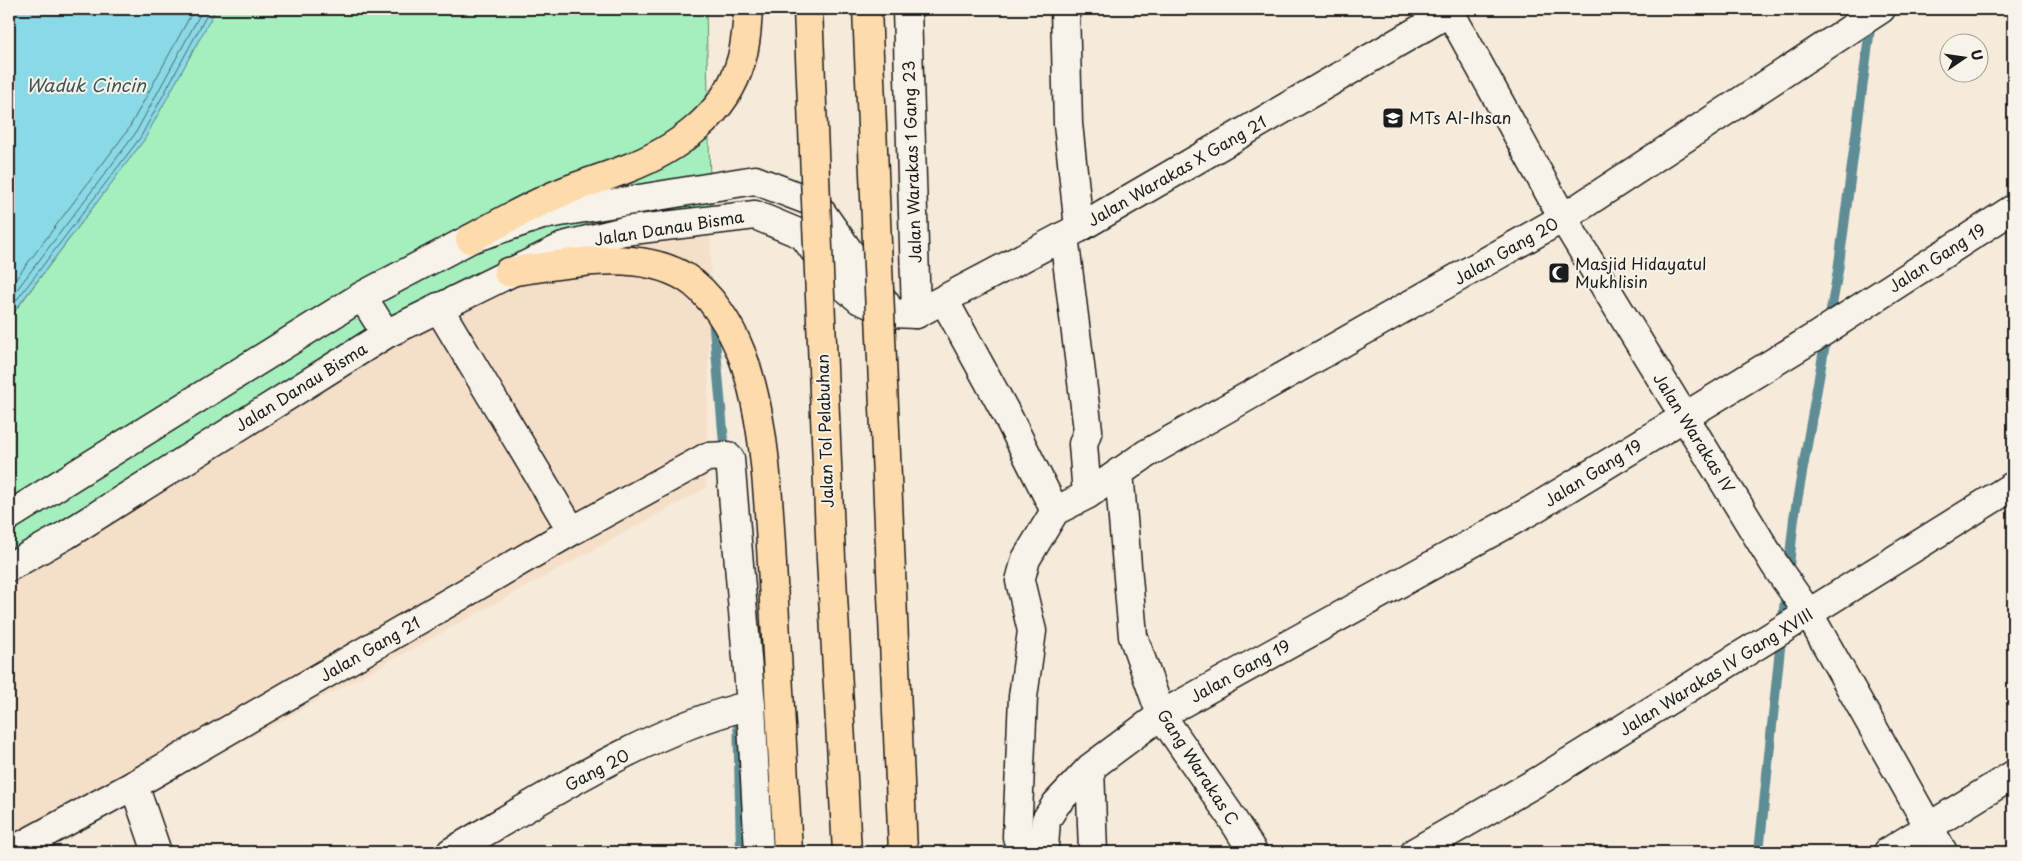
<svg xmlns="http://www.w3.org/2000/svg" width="2022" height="861" viewBox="0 0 2022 861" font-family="'Playpen Sans',sans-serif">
<rect width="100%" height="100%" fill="#f6eada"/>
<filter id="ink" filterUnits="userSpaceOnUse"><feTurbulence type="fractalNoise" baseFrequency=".02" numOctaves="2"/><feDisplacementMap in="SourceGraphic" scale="10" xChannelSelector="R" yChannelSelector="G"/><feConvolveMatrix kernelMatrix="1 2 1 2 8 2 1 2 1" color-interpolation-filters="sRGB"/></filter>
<g filter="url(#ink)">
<path fill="#f5dfc9" d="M711 227 706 488 41 852H9V567L386 334 619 245Z"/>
<path fill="#a5efbe" stroke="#60866d" d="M216 9H706L711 227 620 241 519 272 9 567V319L144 140Z"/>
<path fill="#8ad9e6" stroke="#5e8d95" d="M9 9H216L144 140 9 318Z"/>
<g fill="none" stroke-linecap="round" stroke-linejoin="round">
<path stroke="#48686d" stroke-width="1" d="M9 288 128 130 194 9
M9 300 135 134 203 9
M9 310 140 138 210 9"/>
<path stroke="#5e8d95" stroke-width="10" d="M713 317 725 454
M1788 575 1794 518 1838 271 1871 21
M738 711 741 852
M1759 852 1786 590"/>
<g stroke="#1c1c1c" stroke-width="31">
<path id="minor" d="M907 9 916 314
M1065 9 1068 124 1079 228
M1064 236 1088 430 1083 444 1087 495
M944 300 1007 415 1055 511 1087 495 1146 454 1563 218 1881 9
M438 307 572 531
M1119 472 1133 636 1161 715 1228 812 1253 852
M1090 768 1093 852
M134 785 572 531 707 457 727 456 730 459 751 705 759 852
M451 852C541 800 649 729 751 705
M1023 852 1017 837 1023 697 1032 631 1020 581 1026 559 1055 511
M1041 852 1044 847 1046 820 1056 804 1090 768 1161 715 1532 510 1815 337 2013 209
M1415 852 1542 779 2013 486
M1888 852 2013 775"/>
</g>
<g stroke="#1c1c1c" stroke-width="31">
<path id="tertiary" d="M1450 12 1563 218 1775 565 1809 614 1943 852
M362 296 386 334
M9 516 362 296 470 239 542 215 755 180 815 203 886 304
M9 567 66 535 386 334 567 245 624 231 755 215 803 235 834 278 860 300 892 313 916 314 1079 228 1455 9
M10 852 134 785 157 852"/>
</g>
<g stroke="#1c1c1c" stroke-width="31">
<path id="motorway" d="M470 239C501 222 532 204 565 191 585 183 606 177 626 169 676 150 726 115 741 61 746 44 747 27 748 9
M508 272C564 265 634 247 685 277 711 293 731 327 742 355 767 421 769 512 773 583 778 673 783 762 788 852"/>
</g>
<use href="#minor" stroke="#f7f3e8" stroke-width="28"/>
<use href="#tertiary" stroke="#f7f3e8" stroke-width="28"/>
<use href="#motorway" stroke="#fedbac" stroke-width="28"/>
<g stroke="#1c1c1c" stroke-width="31" stroke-linecap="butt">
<path id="motorway-bridge" d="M808 9 831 559 847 852
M867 9 903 852"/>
</g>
<use href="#motorway-bridge" stroke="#fedbac" stroke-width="28"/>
</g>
</g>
<defs>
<g id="school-square" transform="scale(1.125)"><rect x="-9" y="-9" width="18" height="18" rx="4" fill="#1c1c1c" stroke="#f7f3e8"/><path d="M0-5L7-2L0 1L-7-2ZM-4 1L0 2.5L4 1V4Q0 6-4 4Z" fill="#fff"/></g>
<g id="mosque-square" transform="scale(1.125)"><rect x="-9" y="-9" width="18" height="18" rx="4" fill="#1c1c1c" stroke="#f7f3e8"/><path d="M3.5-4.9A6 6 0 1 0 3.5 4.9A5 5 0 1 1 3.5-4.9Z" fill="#fff"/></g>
</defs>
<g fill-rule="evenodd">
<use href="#school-square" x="1393" y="118"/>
<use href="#mosque-square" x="1559" y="273"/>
</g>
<g text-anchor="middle" stroke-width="4" stroke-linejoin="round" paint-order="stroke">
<g font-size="16" fill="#1c1c1c" stroke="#f7f3e8" text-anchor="start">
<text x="1409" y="124">MTs Al-Ihsan</text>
<text x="1575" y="270">Masjid Hidayatul<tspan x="1575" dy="18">Mukhlisin</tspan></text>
</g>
<g font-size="16" fill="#1c1c1c" stroke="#f7f3e8">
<text transform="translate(912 162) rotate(-92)" y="6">Jalan Warakas 1 Gang 23</text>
<text transform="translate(1177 171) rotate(-30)" y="6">Jalan Warakas X Gang 21</text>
<text transform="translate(669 228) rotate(-9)" y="6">Jalan Danau Bisma</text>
<text transform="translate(1506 251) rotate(-30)" y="6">Jalan Gang 20</text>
<text transform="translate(1937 258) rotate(-33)" y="6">Jalan Gang 19</text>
<text transform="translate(301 387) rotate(-32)" y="6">Jalan Danau Bisma</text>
<text transform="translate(825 431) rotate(-92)" y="6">Jalan Tol Pelabuhan</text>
<text transform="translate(1694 433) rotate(58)" y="6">Jalan Warakas IV</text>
<text transform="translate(1593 473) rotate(-32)" y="6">Jalan Gang 19</text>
<text transform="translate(370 649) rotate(-30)" y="6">Jalan Gang 21</text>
<text transform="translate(1240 671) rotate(-29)" y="6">Jalan Gang 19</text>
<text transform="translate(1716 672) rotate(-32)" y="6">Jalan Warakas IV Gang XVIII</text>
<text transform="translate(1198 767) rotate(57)" y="6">Gang Warakas C</text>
<text transform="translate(597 770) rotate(-28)" y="6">Gang 20</text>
</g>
<g font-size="18" font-style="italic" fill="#3d5559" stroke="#f7f3e8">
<text x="86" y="92">Waduk Cincin</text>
</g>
</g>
<rect width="2022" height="861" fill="none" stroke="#f7f3e8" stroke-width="30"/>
<rect x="15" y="15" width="1992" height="831" fill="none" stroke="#1c1c1c" stroke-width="2" filter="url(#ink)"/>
<g transform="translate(1964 58) rotate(77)"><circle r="24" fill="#f7f3e8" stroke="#9f9d96"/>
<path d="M0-4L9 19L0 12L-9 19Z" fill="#1c1c1c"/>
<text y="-8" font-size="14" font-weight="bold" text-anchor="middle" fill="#1c1c1c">U</text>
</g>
</svg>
